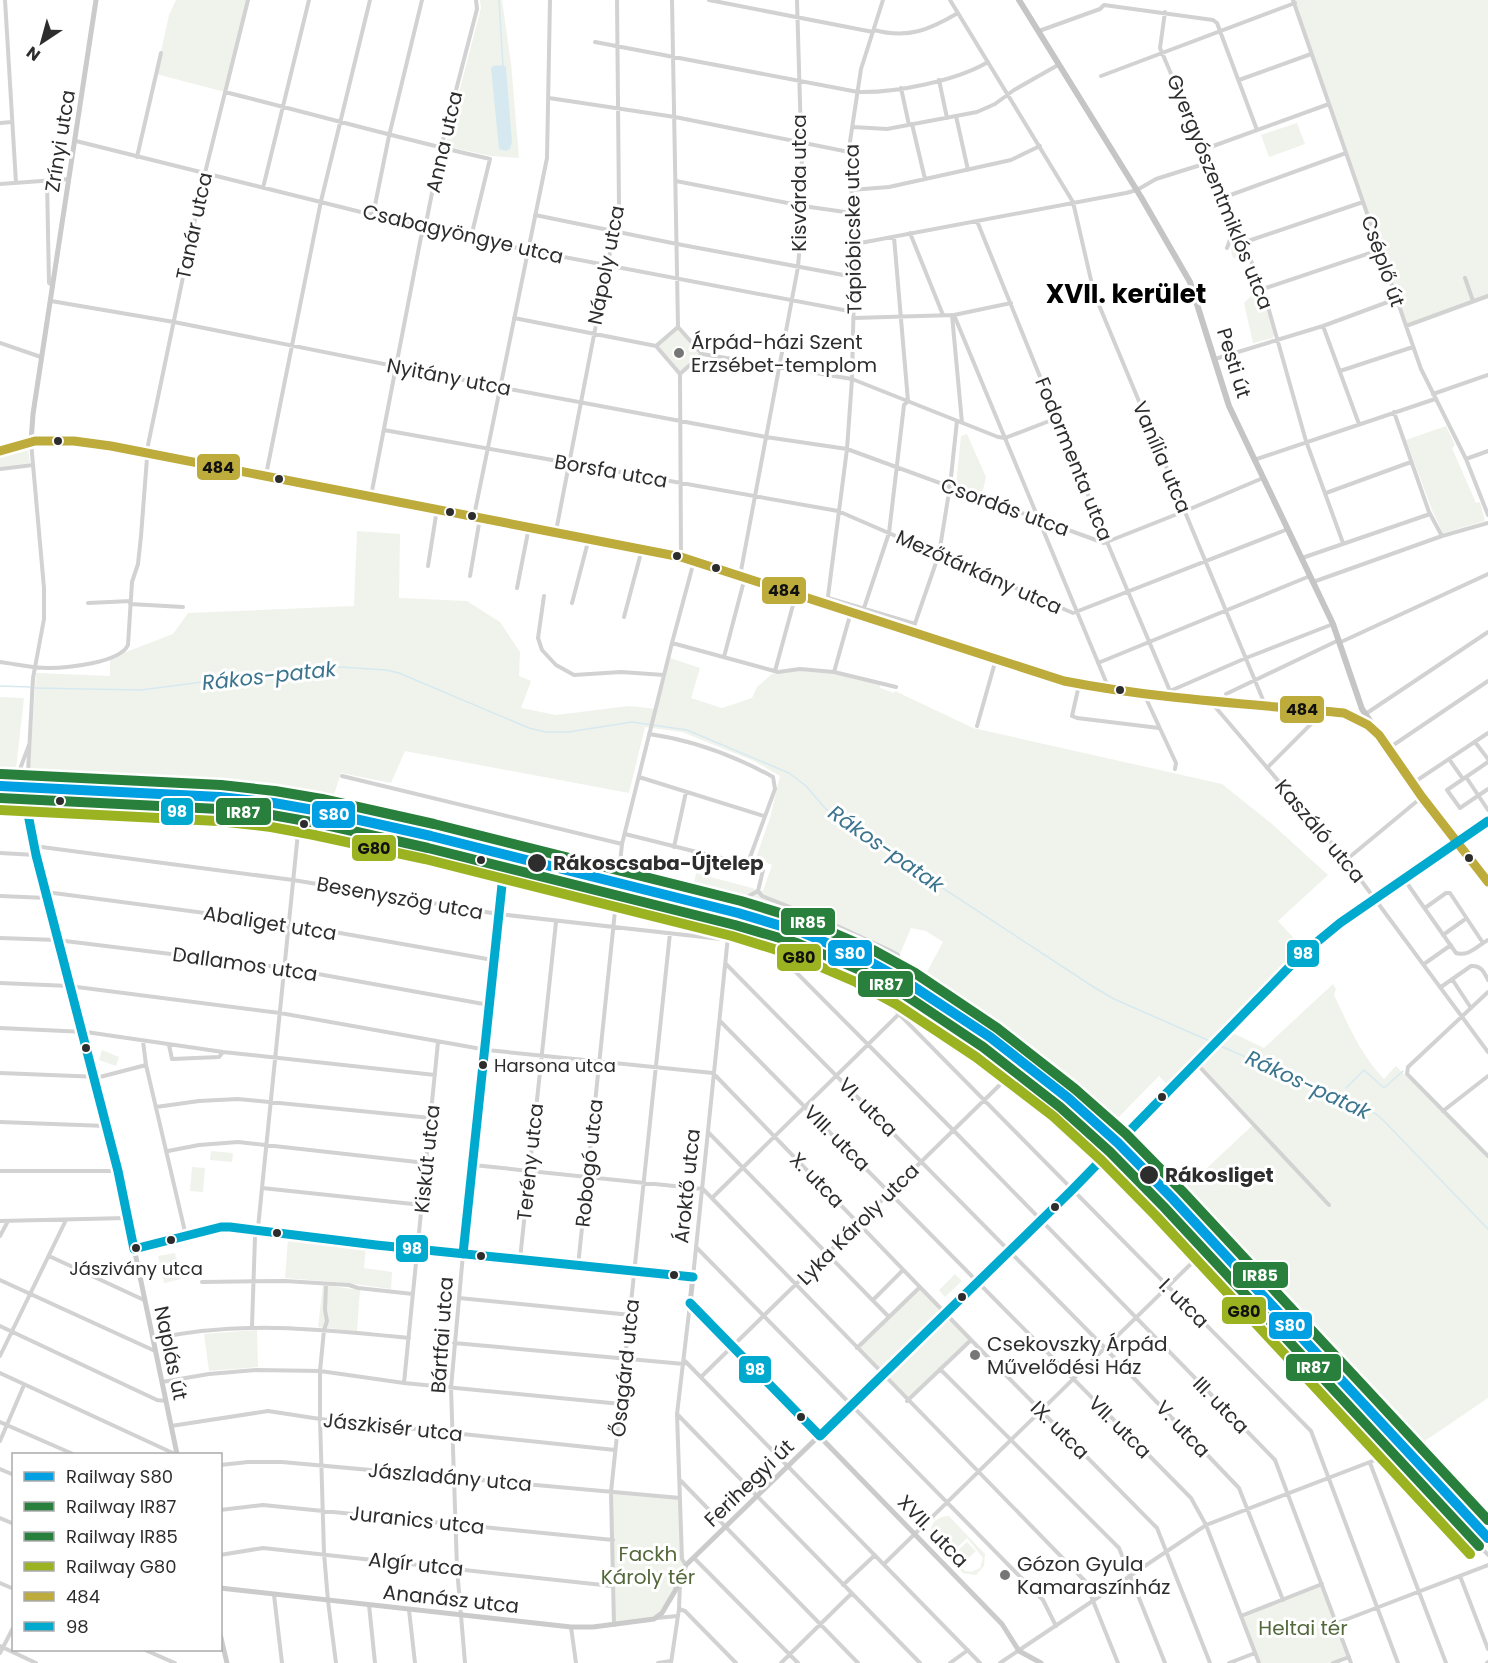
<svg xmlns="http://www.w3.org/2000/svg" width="1488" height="1663" viewBox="0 0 1488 1663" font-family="Poppins,sans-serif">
<rect width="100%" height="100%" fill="#fff"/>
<path fill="#f0f3eb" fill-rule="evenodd" d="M176 0H248L225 92 156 74 169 15Z
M480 0H502L511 63 519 158 491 156 445 146 481 8Z
M1293 0H1488V296L1406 326Z
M1297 123 1305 144 1269 157 1261 135Z
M1237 237 1246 257 1233 258C1230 251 1231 242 1237 237Z
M1252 295 1258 298H1263L1274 333 1273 338 1253 343 1244 303Z
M678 327 702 354 680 373 656 346Z
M1446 426 1455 445 1452 448 1476 503 1480 502 1485 521 1443 533 1432 510 1406 440Z
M967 434 986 477 982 494 956 485 961 436Z
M28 448 30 463 0 467V456Z
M357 531 400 534 399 598 467 601 500 622 520 652 519 676 531 681 521 708 556 715 629 706 657 709 670 658 700 668 691 698 722 708 752 698 757 687 772 674 800 671 832 673 880 684V688L894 693 895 691 973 728 1222 784 1272 824 1328 875 1278 921 1301 946 1222 1028 1264 1048 1333 984 1336 989 1334 995C1349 1026 1360 1054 1384 1079L1396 1066 1488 1158V1398L1413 1449 1300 1329 1248 1267 1178 1195 1255 1123 1199 1064 1173 1090 1159 1076 1108 1128C1050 1074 987 1027 921 983L943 942 926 931 911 928 894 968 847 943 782 918 692 894 696 873 763 891 772 865 756 858 770 818 780 776 754 761 682 732 645 727 629 793 405 751 391 783 341 773 330 807 275 795 29 781 36 673 110 676V658L173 634 188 613 354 606Z
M0 697 24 698 16 769 0 768Z
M102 1050 119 1057 116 1066 99 1060Z
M211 1151 233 1153 232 1162 210 1160Z
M192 1167 205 1168 203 1192 190 1191Z
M288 1239 366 1248 364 1268 392 1272 391 1289 347 1283 285 1278Z
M175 1253 181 1279 164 1283 158 1256Z
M955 1274 962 1281 945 1297 939 1290Z
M323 1285 360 1290 357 1331 318 1327Z
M920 1287 971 1340 907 1401 857 1348Z
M257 1330 258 1367 209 1371 204 1334Z
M611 1492 680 1498 682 1559 686 1565 659 1616 614 1625Z
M949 1516 985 1554 984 1566 976 1575 963 1573 931 1538C928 1525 936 1516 949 1516ZM967 1538 983 1558 980 1568 971 1572 965 1571 949 1555Z
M967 1542 976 1551 963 1563 955 1553Z
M1322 1584 1349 1657 1333 1663H1259L1241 1616Z"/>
<path fill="#d6e9f1" d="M503 65 506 67 512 142 510 149 506 151 499 149 491 68 493 66Z"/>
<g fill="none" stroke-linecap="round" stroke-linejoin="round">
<path stroke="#d6e9f1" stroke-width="1.5" d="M499 0 503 65
M0 686 30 687
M35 688 141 690 324 666 386 670 399 673 529 728 546 732H568L632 722 687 730 789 773 806 786 825 808 839 820 1092 986 1114 999 1212 1042
M1216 1044 1376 1114 1384 1121 1488 1229
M1346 1088 1364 1070 1384 1088 1403 1071"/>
<path stroke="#d2d2d2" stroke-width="4" d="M5 0 16 183
M672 0 678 327
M709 0 873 32
M950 0 1073 202 1094 293 1266 707
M1293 0 1421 369 1466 459 1488 515
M1165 12 1160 48 1263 289 1306 441 1343 543
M874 30C908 39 929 30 958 13
M1039 31 1100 9 1104 5 1213 20 1217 23 1257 130
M595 42 858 92C895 93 956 81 988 62
M1101 76 1295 3
M939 80 947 118
M1239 80 1311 54
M901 88 909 125
M225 92C313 114 401 139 490 159L471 237
M549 98 675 117 849 152
M956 116 968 170
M0 123 12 122
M912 124 925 179
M853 127 887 129 977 112 995 104 1014 90 1058 65
M76 141 425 228 527 250 854 312
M1205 149 1329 104
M137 157 161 53
M47 181 49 283 53 286
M676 181 803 206 852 213
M0 184 69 179
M263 188 309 0
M851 190 889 187 1011 160 1040 146
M1225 197 1346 153
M373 215 389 136 422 0
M535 215 677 244 854 277
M977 221 1107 542 1170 691V697
M910 233 943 315
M1245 242 1363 202
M855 244 1126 193 1137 190 1156 179 1210 162
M1227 248 1230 240 1240 232
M1465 278 1473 301
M1263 289 1379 250
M51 301 174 322 499 387 766 437 847 449 1104 543 1185 511 1263 478
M952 315 962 423
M954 315 1109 689
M514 318 656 346
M854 318 954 315 1011 303
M1323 326 1359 424
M1406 326 1488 296
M678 327 702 354 680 374
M678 327 656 346 680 374
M0 343 41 357
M702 354 852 379 998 437 1005 438 1057 418
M1215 359 1323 326 1396 299
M1340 371 1413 347
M680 374 681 557
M1433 394 1488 375
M1394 412 1429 512 1442 536
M384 430 838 511 1073 613 1288 529
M1466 459 1488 451
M1254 460 1435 399
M0 469 33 465
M266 475 321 201 370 0
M1326 493 1411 462
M371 496 421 237 425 228 441 148 477 9 476 0
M474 516 547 158 550 0
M557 526 619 206 617 0
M1302 558 1430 514
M428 566 437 509
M470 576 480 518
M740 576 798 267 803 206 797 0
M1313 582 1442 536 1488 523
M517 588 529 527
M544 596 538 638 542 650 556 665 574 675 621 672 664 675
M828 598 915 624
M88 603 131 601
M572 603 589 538
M130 604 183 607
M827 604 847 449 852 379 855 244 849 148 861 69 883 0
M864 608 889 533 904 405 908 401 894 237
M624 617 642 549
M912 632 939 554 950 486 957 421
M1341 642 1488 574
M672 643 778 672 800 669 834 672 896 687
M724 657 745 577
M0 662C16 664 32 668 48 668 66 668 120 663 128 645L132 582 138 564 141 536 148 445 203 181 248 0
M1098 663 1310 576
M775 671 796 594
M834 672 851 612
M1079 685 1072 716 1077 718 1159 728
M1170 691 1246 658 1333 624
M1144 694 1176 763 1175 769
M1226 694 1339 640
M1211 702 1346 860 1488 1052
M1367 713 1488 632
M977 726 996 659
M1475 742 1488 759
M29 745 20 769V774L24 776 28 772 33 678 44 619V588L31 442
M1389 748 1488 681
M1449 759 1463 779
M1488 762 1447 790 1460 808 1488 789
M1267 768 1323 712
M342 776 622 844
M639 777 764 816
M1466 777 1488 810
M1413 783 1488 733
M0 808 17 807 26 804
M625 834 745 864 749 860 775 789 773 777C735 756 692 740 649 734
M34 846 293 880 498 914 748 942 760 941 766 938
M674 847 686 792
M0 853 36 855
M749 860 762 865 763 870 758 891 762 896 833 924 891 951 898 955 897 964 957 999 1041 1061 1113 1120 1135 1140 1237 1253 1358 1379 1488 1523
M1346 860 1422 797
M504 866 610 893 738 919 867 977 913 995 1029 1083 1320 1377 1349 1400 1488 1555
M1404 879 1456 953C1469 957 1477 946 1488 940
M46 892 289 924 493 960
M0 896 47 898
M749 896 758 891
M1425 908 1446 893H1450L1483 943
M769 933 766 938 767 943 959 1136 1275 1460 1351 1663
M1443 935 1464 920
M0 938 57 940 285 968 489 1005
M726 964 1104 1347 1239 1488 1283 1600
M1424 964 1451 945
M1452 979 1471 1008
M875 980 876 989 899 1014 1311 1431 1398 1663
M0 983 69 986 280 1013 487 1050 713 1073 976 1345 1157 1528 1210 1663
M1441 987 1471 966C1481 965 1484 972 1488 980
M1488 992 1408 1067 1407 1074 1488 1156
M720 1021 1191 1498 1206 1525 1259 1663
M0 1028 86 1032 223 1052 435 1075
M143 1041 146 1065 186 1236
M169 1045 172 1059 219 1057 223 1052
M1196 1063 1329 1205
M0 1073 100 1077 146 1065
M156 1107 199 1101 238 1099 431 1118
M1443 1111 1488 1076
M0 1122 106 1126
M708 1132 889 1317
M168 1151 199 1145 238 1142 426 1163
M473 1165 703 1189 1085 1581 1118 1663
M0 1171H118
M262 1188 422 1205
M712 1198 899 1014
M0 1221 127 1218
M0 1236 8 1221
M696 1247 1043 1600 1056 1626
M463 1254 451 1388 457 1568 465 1663
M49 1256 144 1300
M520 1259 556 922
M578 1266 622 844 672 643 694 561
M693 1277 730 917
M0 1280 155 1351
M202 1282 285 1281 349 1285 358 1288 413 1294
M326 1284 325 1310 327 1321 324 1330 320 1371V1419L324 1553 328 1601 336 1663
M459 1298 631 1315
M873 1300 903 1270
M0 1326 157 1400 166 1401
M252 1326 255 1237 258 1228 262 1188 299 823
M153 1339C240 1320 321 1329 409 1338
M454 1343 684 1364
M857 1348 920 1287
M0 1356 66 1220
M685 1361 980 1663
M940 1369 1119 1548 1165 1663
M0 1373 175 1454
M701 1377 1014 1071
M162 1382 209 1374 256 1370 320 1371 404 1383 621 1404
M404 1383 438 1042
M907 1401 971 1340
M677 1414 920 1663
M0 1422 73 1454
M171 1426 268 1411 320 1419 615 1450
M0 1441 24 1385
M1370 1463 1446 1663
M220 1465 248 1462H282L680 1498
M0 1469 14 1475
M681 1481 858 1663
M220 1510 263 1505 613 1540
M0 1518 14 1524
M220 1555 263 1548 612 1586
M694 1558 798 1663
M884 1564 1199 1256
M686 1565 682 1559 677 1414 690 1304
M1460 1576 1488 1649
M0 1583 14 1589
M843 1585 875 1555
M274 1595 282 1663
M369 1605 375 1663
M679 1609 685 1611 736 1663
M409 1610 415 1663
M1241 1616 1322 1584
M657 1618 677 1616
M1337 1623 1488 1565
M614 1625 611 1492 670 933
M571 1627 576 1663
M0 1646 36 1663
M145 1650 175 1663
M0 1653 14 1626
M658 1663 671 1661
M671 1663 679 1609 680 1583
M781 1663 851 1594
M950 1663 968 1650
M1000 1663 1206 1525 1396 1452
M1229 1663 1255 1653
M1333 1663 1349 1657
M1487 1663 1488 1662"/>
<path stroke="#cbcbcb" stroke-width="5" d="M31 442 33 414 96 0
M0 451 35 441H74L111 446 681 557 1049 677 1079 685 1170 697 1357 715 1368 719
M1349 715 1368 725 1376 732
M134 1249 221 1227H230L376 1245 693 1277 690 1303 1002 1624 1019 1651 1041 1663
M177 1454 118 1171 36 855 26 804 35 800 64 801 299 823 424 844 504 866 463 1254
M220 1588 571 1627H593L654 1619 662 1613 675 1591 686 1565 1072 1190 1300 956 1340 923 1488 821
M220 1634 227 1663"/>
<path stroke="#c5c5c5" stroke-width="6" d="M1019 0 1141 197 1190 282 1229 406 1333 624 1362 709 1422 797 1488 882"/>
<g stroke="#fff" stroke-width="14">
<path id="bus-1" d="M0 451 35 441H74L111 446 681 557 1064 681C1156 699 1251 704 1344 713L1368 725 1379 735 1422 797 1488 882"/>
</g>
<g stroke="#fff" stroke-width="14">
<path id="bus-2" d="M26 804 35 800 64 801 299 823 424 844 504 866
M26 804 36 855 118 1171 134 1249
M134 1249 221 1227H230L376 1245 693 1277
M463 1254 504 866
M690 1303 820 1436
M820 1436 1072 1190 1300 956 1340 923 1488 821"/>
</g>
<use href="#bus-1" stroke="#bdab3c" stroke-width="9"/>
<use href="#bus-2" stroke="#00a9ce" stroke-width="9"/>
<g stroke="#fff" stroke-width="15">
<path id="rail-1" d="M0 786 220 797 274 803 319 811 431 836 738 913 801 932 867 960 908 983 990 1037 1068 1098 1118 1143 1173 1199 1488 1538"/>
</g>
<g stroke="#fff" stroke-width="15">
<path id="rail-2" d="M0 798 219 809 272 815 317 823 428 848 735 925 797 943 862 971 902 993 983 1047 1060 1107 1110 1152 1164 1207 1479 1546"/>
</g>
<g stroke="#fff" stroke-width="15">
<path id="rail-3" d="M1 774 221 785 275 791 322 799 434 824 741 901 806 921 873 950 915 973 997 1028 1075 1089 1126 1134 1182 1191 1488 1520"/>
</g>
<g stroke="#fff" stroke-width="15">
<path id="rail-4" d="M0 810 218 821 271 827 314 835 425 859 732 936 793 955 856 982 896 1004 976 1057 1053 1116 1101 1160 1156 1216 1470 1554"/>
</g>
<use href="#rail-1" stroke="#00a0e3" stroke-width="10"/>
<use href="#rail-2" stroke="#29803c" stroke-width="10"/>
<use href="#rail-3" stroke="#29803c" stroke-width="10"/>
<use href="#rail-4" stroke="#9cb321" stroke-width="10"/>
</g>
<g fill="#767676" stroke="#fff" stroke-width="2">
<circle cx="679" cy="353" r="6"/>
<circle cx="975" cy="1355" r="6"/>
<circle cx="1005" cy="1575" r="6"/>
</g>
<g fill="#2d2d2d" stroke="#fff" stroke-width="2">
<circle cx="58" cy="441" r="5"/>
<circle cx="279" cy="479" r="5"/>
<circle cx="450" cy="512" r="5"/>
<circle cx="472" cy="516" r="5"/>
<circle cx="677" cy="556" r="5"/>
<circle cx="716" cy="568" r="5"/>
<circle cx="1120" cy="690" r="5"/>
<circle cx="60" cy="801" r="5"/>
<circle cx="304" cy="824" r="5"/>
<circle cx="1469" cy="858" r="5"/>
<circle cx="481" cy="860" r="5"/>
<circle cx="537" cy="863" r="10"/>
<circle cx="86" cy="1048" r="5"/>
<circle cx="483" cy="1065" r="5"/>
<circle cx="1162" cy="1097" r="5"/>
<circle cx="1149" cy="1175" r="10"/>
<circle cx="1055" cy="1207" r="5"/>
<circle cx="277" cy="1233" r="5"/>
<circle cx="171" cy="1240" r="5"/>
<circle cx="136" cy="1248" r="5"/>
<circle cx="481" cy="1256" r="5"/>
<circle cx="674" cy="1275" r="5"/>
<circle cx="962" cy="1297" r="5"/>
<circle cx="801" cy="1417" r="5"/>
</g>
<g text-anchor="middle" stroke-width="6" stroke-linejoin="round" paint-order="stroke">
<g font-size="18" fill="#2d2d2d" stroke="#fff" text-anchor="start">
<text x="494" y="1072">Harsona utca</text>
<text x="136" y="1275" text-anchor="middle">Jászivány utca</text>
</g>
<g font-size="20" fill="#2d2d2d" stroke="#fff">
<text transform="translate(60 141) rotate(-81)" y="7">Zrínyi utca</text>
<text transform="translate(444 142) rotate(-77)" y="7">Anna utca</text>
<text transform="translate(799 183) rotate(-90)" y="7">Kisvárda utca</text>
<text transform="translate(1220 192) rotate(68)" y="7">Gyergyószentmiklós utca</text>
<text transform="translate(194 226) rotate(-78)" y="7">Tanár utca</text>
<text transform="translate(853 229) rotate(-91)" y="7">Tápióbicske utca</text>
<text transform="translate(463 234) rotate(13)" y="7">Csabagyöngye utca</text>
<text transform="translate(1383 261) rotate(71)" y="7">Cséplő út</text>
<text transform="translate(606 265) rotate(-79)" y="7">Nápoly utca</text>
<text transform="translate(1234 363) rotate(73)" y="7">Pesti út</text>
<text transform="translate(449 377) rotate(11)" y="7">Nyitány utca</text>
<text transform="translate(1162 457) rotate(67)" y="7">Vanília utca</text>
<text transform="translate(1074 459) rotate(68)" y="7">Fodormenta utca</text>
<text transform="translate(611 471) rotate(10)" y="7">Borsfa utca</text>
<text transform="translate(1005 507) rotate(20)" y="7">Csordás utca</text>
<text transform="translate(979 572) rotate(24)" y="7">Mezőtárkány utca</text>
<text transform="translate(1320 831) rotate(50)" y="7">Kaszáló utca</text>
<text transform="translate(400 898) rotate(10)" y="7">Besenyszög utca</text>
<text transform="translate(270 923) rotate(9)" y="7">Abaliget utca</text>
<text transform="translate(245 964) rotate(8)" y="7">Dallamos utca</text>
<text transform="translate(868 1107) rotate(45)" y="7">VI. utca</text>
<text transform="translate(837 1138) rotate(45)" y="7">VIII. utca</text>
<text transform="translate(427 1159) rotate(-84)" y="7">Kiskút utca</text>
<text transform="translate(530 1162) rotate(-84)" y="7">Terény utca</text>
<text transform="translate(589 1163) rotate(-84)" y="7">Robogó utca</text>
<text transform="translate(817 1180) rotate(46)" y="7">X. utca</text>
<text transform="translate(687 1186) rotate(-84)" y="7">Ároktő utca</text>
<text transform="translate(858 1224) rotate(-45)" y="7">Lyka Károly utca</text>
<text transform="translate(1184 1303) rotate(45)" y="7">I. utca</text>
<text transform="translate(442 1335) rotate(-86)" y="7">Bártfai utca</text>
<text transform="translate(171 1353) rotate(78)" y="7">Naplás út</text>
<text transform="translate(625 1368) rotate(-84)" y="7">Ősagárd utca</text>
<text transform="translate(1221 1405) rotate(46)" y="7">III. utca</text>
<text transform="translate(393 1427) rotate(6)" y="7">Jászkisér utca</text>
<text transform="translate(1120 1427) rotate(45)" y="7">VII. utca</text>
<text transform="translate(1183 1429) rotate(47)" y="7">V. utca</text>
<text transform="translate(1060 1430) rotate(45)" y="7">IX. utca</text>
<text transform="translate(450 1477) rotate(5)" y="7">Jászladány utca</text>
<text transform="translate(749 1483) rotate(-44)" y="7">Ferihegyi út</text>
<text transform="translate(417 1520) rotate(6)" y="7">Juranics utca</text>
<text transform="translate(933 1531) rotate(46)" y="7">XVII. utca</text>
<text transform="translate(416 1564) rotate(6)" y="7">Algír utca</text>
<text transform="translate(451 1599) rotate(6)" y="7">Ananász utca</text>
</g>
<g font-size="20" fill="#2d2d2d" stroke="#fff" text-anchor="start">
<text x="691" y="349">Árpád-házi Szent<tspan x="691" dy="23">Erzsébet-templom</tspan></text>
<text x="987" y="1351">Csekovszky Árpád<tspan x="987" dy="23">Művelődési Ház</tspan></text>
<text x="1017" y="1571">Gózon Gyula<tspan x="1017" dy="23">Kamaraszínház</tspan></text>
</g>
<g font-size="20" font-weight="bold" fill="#2d2d2d" stroke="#fff" text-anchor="start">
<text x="553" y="870">Rákoscsaba-Újtelep</text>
<text x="1165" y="1182">Rákosliget</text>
</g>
<g font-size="20" fill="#53683a" stroke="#fff">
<text x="648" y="1561">Fackh<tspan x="648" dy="23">Károly tér</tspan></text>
<text x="1303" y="1635">Heltai tér</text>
</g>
<g font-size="21" font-style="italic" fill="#3b748e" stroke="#fff">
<text transform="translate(269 676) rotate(-6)" y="7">Rákos-patak</text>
<text transform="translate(886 849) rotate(35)" y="7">Rákos-patak</text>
<text transform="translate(1308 1085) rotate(25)" y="7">Rákos-patak</text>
</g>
<g font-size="26" font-weight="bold" fill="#000" stroke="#fff">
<text x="1126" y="303">XVII. kerület</text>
</g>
</g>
<g stroke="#fff" stroke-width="2">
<rect x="196" y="453" width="45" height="28" rx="6" fill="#bdab3c"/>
<rect x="761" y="576" width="46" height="29" rx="6" fill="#bdab3c"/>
<rect x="1279" y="695" width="46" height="29" rx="6" fill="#bdab3c"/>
<rect x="160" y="797" width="34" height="29" rx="6" fill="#00a9ce"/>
<rect x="215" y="797" width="57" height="29" rx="6" fill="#29803c"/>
<rect x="311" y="800" width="45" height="29" rx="6" fill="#00a0e3"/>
<rect x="351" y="834" width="46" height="28" rx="6" fill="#9cb321"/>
<rect x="780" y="907" width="56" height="29" rx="6" fill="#29803c"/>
<rect x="827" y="939" width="46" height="28" rx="6" fill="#00a0e3"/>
<rect x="1286" y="939" width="34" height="29" rx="6" fill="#00a9ce"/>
<rect x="776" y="943" width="46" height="29" rx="6" fill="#9cb321"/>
<rect x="857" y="970" width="57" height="28" rx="6" fill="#29803c"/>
<rect x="395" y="1234" width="34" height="29" rx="6" fill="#00a9ce"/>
<rect x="1232" y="1261" width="57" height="28" rx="6" fill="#29803c"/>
<rect x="1221" y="1296" width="46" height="29" rx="6" fill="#9cb321"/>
<rect x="1268" y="1311" width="45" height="29" rx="6" fill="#00a0e3"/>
<rect x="1285" y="1353" width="57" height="29" rx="6" fill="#29803c"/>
<rect x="738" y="1355" width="34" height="29" rx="6" fill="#00a9ce"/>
</g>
<g font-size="16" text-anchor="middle" font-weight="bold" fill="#fff">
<text x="177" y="817">98</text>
<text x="243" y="818">IR87</text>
<text x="334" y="820">S80</text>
<text x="808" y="928">IR85</text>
<text x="850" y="959">S80</text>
<text x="1303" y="959">98</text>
<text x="886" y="990">IR87</text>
<text x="412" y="1254">98</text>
<text x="1260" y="1281">IR85</text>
<text x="1290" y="1331">S80</text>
<text x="1313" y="1373">IR87</text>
<text x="755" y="1375">98</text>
</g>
<g font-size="16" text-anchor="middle" font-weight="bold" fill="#111">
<text x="218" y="473">484</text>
<text x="784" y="596">484</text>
<text x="1302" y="715">484</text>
<text x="374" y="854">G80</text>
<text x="799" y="963">G80</text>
<text x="1244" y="1317">G80</text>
</g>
<rect x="12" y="1453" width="210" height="198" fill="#ffffff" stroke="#ababab" stroke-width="1.5"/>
<rect x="24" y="1472" width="30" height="9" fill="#00a0e3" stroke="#ababab" stroke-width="1.5"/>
<text x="66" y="1483" font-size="18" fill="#2d2d2d">Railway S80</text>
<rect x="24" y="1502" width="30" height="9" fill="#29803c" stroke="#ababab" stroke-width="1.5"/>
<text x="66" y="1513" font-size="18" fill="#2d2d2d">Railway IR87</text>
<rect x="24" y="1532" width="30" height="9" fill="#29803c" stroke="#ababab" stroke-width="1.5"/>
<text x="66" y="1543" font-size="18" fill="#2d2d2d">Railway IR85</text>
<rect x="24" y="1562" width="30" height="9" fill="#9cb321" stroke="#ababab" stroke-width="1.5"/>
<text x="66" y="1573" font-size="18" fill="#2d2d2d">Railway G80</text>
<rect x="24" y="1592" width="30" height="9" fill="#bdab3c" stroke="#ababab" stroke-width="1.5"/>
<text x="66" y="1603" font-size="18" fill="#2d2d2d">484</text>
<rect x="24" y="1622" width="30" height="9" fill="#00a9ce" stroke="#ababab" stroke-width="1.5"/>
<text x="66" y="1633" font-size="18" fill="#2d2d2d">98</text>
<g transform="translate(42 42) rotate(216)" stroke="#ffffff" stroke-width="4.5" paint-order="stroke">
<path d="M0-4.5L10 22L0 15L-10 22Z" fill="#2d2d2d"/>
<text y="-9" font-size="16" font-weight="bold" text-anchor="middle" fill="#2d2d2d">N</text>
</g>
</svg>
